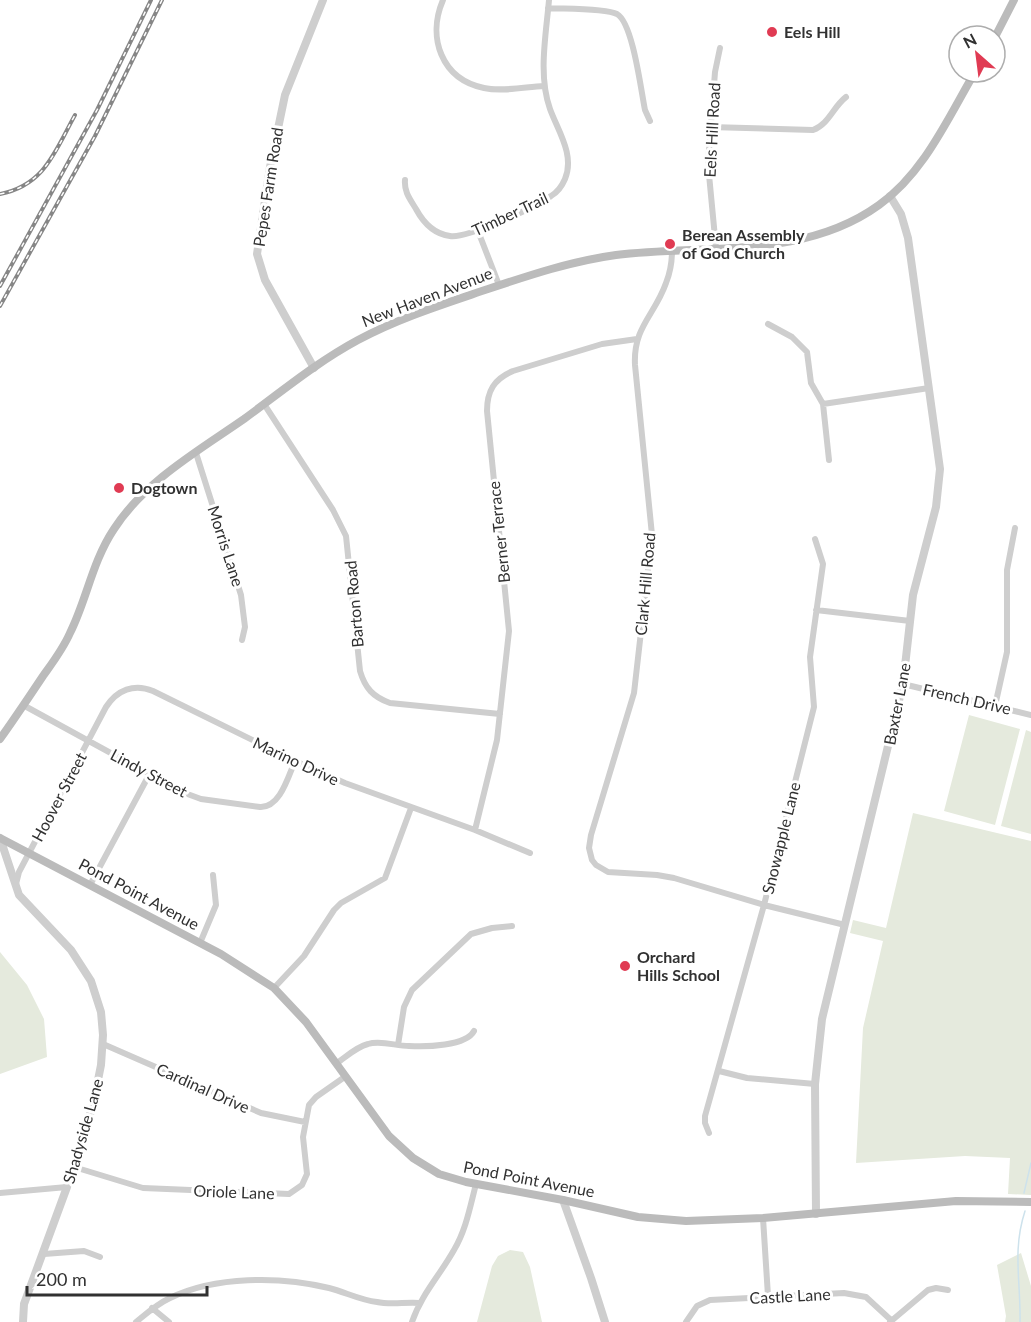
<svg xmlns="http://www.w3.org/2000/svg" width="1031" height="1322" viewBox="0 0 1031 1322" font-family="Lato,sans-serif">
<rect width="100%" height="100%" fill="#fff"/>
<path fill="#e5eadd" d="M969 715 1020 729 995 825 944 811Z
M1026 730 1031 732V834L1001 826Z
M913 813 1031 841V1195L1008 1194 1010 1158 965 1156 856 1163 863 1028 883 941 850 933 853 920 886 928Z
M0 952 27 985 44 1019 47 1057 0 1074Z
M510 1250 523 1252 530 1267 542 1322H477L492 1266 498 1256Z
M1021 1253 1031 1286V1322H1005L1006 1316 997 1265Z"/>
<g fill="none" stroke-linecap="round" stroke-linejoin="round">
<path stroke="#cde2ec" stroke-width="1.5" d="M1024 1193 1031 1163
M1020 1322C1021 1282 1012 1251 1025 1211"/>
<path stroke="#cecece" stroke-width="6" d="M443 0C427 37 441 79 484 88 502 92 525 87 544 86
M548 8C563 9 605 8 617 14 633 23 641 91 645 110L650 121
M710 127 813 130C829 124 833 107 846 97
M405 180C404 192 410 199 416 209 423 222 434 234 450 236 466 239 536 207 551 196 558 192 562 186 565 179 575 155 558 131 550 109 538 75 546 35 549 0
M478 231 499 285
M716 248 708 164 715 72 720 48
M672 251C672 262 670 273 666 283 655 315 633 327 635 365L652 535 634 693 591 835 589 848 592 860 596 865 608 872 657 875 674 878 764 905 845 925
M768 324 792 337 807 352 811 383 823 404 829 460
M264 404 333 510 346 536 360 671C365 688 373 697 390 703L500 714
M823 404 929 388
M196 453 241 595 245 627 242 640
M816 610 910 621
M903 684 1031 715
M23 705 182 792 201 799 260 807C280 808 288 777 295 761
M995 706 1007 652V570L1015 528
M475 830 497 740 509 631 487 411C487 391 494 379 513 371L602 344 637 339
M16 884 19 872 106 707C117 690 134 683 153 691L295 761 345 783 475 830 530 853
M90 885 149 775
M200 943 216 905 213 875
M274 988 304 956 334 910 341 903 385 878 411 808
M103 1044 261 1113 305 1122
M398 1045 404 1007 412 990 471 934 492 928 512 926
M337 1063C346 1057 356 1047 368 1044 381 1040 396 1046 409 1046 426 1047 466 1046 474 1031
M719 1071 747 1078 815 1084
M709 1133 705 1123V1116L764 905 814 707 810 657 823 564 815 539
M74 1167 143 1188 289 1194 302 1185 307 1174 303 1137 309 1105 316 1097 346 1076
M0 1193 67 1187
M763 1218 768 1296
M44 1254 84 1251 100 1257
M152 1308 169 1322
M136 1322C147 1313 157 1304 170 1298 215 1276 280 1276 329 1288 345 1292 360 1300 377 1302 390 1305 405 1302 419 1303
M412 1322C421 1295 440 1275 454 1250 466 1230 470 1207 476 1184
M686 1322 697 1306 710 1300 844 1293 866 1297 892 1321
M890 1322 928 1290 936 1288 948 1290"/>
<path stroke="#cecece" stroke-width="8" d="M314 368 265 280 257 254 270 167 285 95 323 0
M0 838 19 895 71 950 91 981 101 1012 103 1035 101 1065 93 1105 67 1187 24 1304 23 1322
M563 1200 591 1278 605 1322
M816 1214 815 1084 822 1019 903 684 913 595 936 507 940 469 908 238 901 214 890 196"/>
<path stroke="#bbb" stroke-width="8" d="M995 37 1014 0
M0 739C15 718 29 697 43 676 53 662 63 649 70 633 87 599 92 562 114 529 145 481 198 451 244 419 281 392 317 362 358 340 399 318 444 304 488 289 530 275 572 261 616 255 705 244 803 260 879 205 924 173 948 118 975 72
M0 838 221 954 274 988 306 1022 389 1136 413 1158 439 1174 466 1182 563 1200 638 1217 686 1221 763 1218 956 1201 1031 1202"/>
<g stroke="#868686" stroke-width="4">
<path id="rail" d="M0 194C45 185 55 151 75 115
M0 286 97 110 151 0
M0 306 95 136 162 0"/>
</g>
<use href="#rail" stroke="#fff" stroke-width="1.5" stroke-dasharray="4.5" stroke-linecap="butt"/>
</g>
<g fill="#e03b53" stroke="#fff" stroke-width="2">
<circle cx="772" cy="32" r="6"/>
<circle cx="670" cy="244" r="6"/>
<circle cx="119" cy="488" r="6"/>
<circle cx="625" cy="966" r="6"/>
</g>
<g text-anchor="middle" stroke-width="6" stroke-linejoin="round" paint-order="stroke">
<g font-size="16" font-weight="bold" fill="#313131" stroke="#fff" text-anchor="start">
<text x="784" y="38">Eels Hill</text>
<text x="682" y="241">Berean Assembly<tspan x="682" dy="18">of God Church</tspan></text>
<text x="131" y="494">Dogtown</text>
<text x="637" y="963">Orchard<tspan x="637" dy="18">Hills School</tspan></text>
</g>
<g font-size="16" fill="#313131" stroke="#fff">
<text transform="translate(712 130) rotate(-87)" y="6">Eels Hill Road</text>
<text transform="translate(268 187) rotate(-81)" y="6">Pepes Farm Road</text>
<text transform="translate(510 214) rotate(-25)" y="6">Timber Trail</text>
<text transform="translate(427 297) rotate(-21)" y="6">New Haven Avenue</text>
<text transform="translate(499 532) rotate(-96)" y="6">Berner Terrace</text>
<text transform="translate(226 546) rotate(72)" y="6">Morris Lane</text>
<text transform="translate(645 584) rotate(-85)" y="6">Clark Hill Road</text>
<text transform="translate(354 604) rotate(-95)" y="6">Barton Road</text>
<text transform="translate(967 699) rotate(13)" y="6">French Drive</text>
<text transform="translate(897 704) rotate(-79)" y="6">Baxter Lane</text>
<text transform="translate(296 761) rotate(25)" y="6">Marino Drive</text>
<text transform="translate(149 773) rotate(28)" y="6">Lindy Street</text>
<text transform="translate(59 797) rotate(-62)" y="6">Hoover Street</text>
<text transform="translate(781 838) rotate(-76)" y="6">Snowapple Lane</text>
<text transform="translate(139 894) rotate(28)" y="6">Pond Point Avenue</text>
<text transform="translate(203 1088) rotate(24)" y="6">Cardinal Drive</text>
<text transform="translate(83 1131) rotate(-74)" y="6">Shadyside Lane</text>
<text transform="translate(529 1179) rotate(11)" y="6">Pond Point Avenue</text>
<text transform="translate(234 1192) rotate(2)" y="6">Oriole Lane</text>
<text transform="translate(790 1296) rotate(-3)" y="6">Castle Lane</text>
</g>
</g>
<g transform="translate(977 54) rotate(332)"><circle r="28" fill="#ffffff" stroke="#adadad" stroke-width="1.5"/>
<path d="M0-4.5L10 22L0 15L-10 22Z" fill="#e03b53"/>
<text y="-9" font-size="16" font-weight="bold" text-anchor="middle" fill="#313131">N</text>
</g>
<path d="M27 1286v9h180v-9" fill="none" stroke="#313131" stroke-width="3"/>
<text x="36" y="1286" font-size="18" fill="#313131" stroke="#ffffff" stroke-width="4.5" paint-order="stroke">200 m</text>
</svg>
